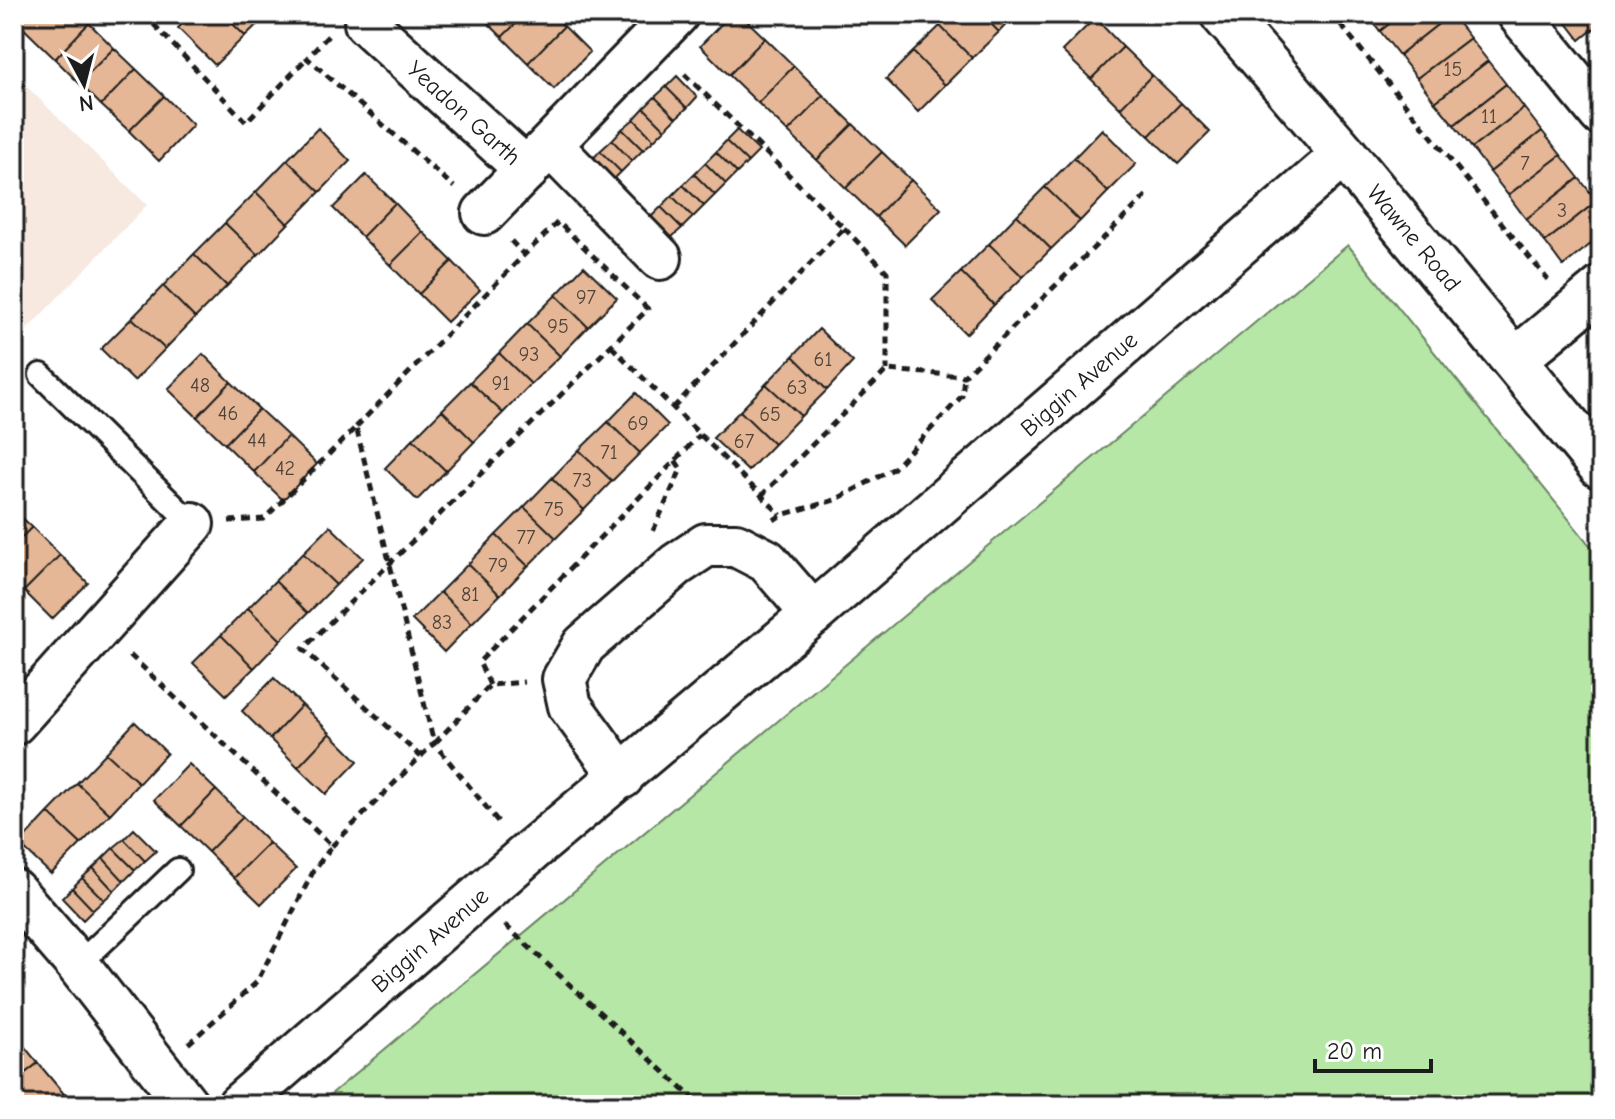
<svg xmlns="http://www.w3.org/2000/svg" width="1615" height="1119" viewBox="0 0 1615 1119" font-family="'Comic Neue',sans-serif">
<rect width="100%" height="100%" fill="#fff"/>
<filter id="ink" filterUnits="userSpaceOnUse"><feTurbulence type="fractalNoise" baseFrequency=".0125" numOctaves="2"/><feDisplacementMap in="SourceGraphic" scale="16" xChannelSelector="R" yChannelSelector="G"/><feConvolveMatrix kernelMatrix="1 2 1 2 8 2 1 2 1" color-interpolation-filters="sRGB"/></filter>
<g filter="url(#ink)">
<path fill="#f7e9e0" d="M14 74 147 205 14 343Z"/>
<path fill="#b6e7a7" stroke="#698262" stroke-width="2" d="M1348 245 1601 559V1105H318Z"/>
<path fill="#e5b796" stroke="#1c1c1c" stroke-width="2" d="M19 14H80L89 23 55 59 14 19Z
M193 14H223L245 36 215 65 178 28Z
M223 14H268L245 36Z
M479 14H526L502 37Z
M526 14H552L564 26 528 63 502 37Z
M731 14H740L765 38 729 75 700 46Z
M952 14H981L999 32 972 58 940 26Z
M981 14H1016L999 32Z
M1367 14H1402L1380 31Z
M1402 14H1451L1399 55 1380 31Z
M1451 14 1470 38 1417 78 1399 55Z
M1560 14H1600L1601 23 1580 40Z
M1095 18 1123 47 1091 79 1062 51Z
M89 23 114 48 79 83 55 59Z
M564 26 590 52 554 89 528 63Z
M940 26 972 58 945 85 913 52Z
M765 38 794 66 758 103 729 75Z
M1470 38 1488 61 1435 102 1417 78Z
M1123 47 1152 75 1120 108 1091 79Z
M114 48 136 69 101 105 79 83Z
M913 52 945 85 918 112 886 79Z
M1488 61 1506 84 1454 125 1435 102Z
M794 66 823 95 788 132 758 103Z
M136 69 164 96 129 131 101 105Z
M1152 75 1181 103 1149 136 1120 108Z
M677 76 697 97 687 108 666 87Z
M1506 84 1524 108 1472 148 1454 125Z
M666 87 687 108 676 118 655 97Z
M823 95 853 124 817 160 788 132Z
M164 96 193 125 159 161 129 131Z
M655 97 676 118 665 129 644 108Z
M1181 103 1210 132 1178 164 1149 136Z
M644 108 665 129 654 140 634 119Z
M1524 108 1542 131 1490 172 1472 148Z
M634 119 654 140 643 150 622 129Z
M853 124 882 152 846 188 817 160Z
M318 128 350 161 320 192 287 160Z
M622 129 643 150 632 161 612 140Z
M1102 129 1136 164 1108 192 1074 158Z
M737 130 759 151 748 162 726 141Z
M1542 131 1561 155 1508 195 1490 172Z
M612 140 632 161 621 172 600 151Z
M726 141 748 162 737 173 716 152Z
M600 151 621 172 610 183 590 162Z
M716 152 737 173 726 184 705 163Z
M882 152 911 180 876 217 846 188Z
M1561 155 1579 178 1526 219 1508 195Z
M1074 158 1108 192 1080 221 1045 187Z
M287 160 320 192 288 224 256 192Z
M705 163 726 184 715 195 694 174Z
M694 174 715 195 704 206 683 185Z
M366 175 395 203 362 237 333 208Z
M1579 178 1597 201 1545 242 1526 219Z
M911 180 941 209 905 245 876 217Z
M683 185 704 206 693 217 672 196Z
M1045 187 1080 221 1051 249 1017 215Z
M256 192 288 224 258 255 225 223Z
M672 196 693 217 682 228 661 207Z
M1597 201 1601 206V236L1563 266 1545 242Z
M395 203 423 232 390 265 362 237Z
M661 207 682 228 671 238 650 218Z
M1017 215 1051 249 1023 277 989 244Z
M225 223 258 255 227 286 194 254Z
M423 232 452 261 419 294 390 265Z
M989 244 1023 277 994 305 961 272Z
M194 254 227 286 195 318 163 286Z
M452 261 480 290 447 322 419 294Z
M584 266 617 298 588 327 556 295Z
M961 272 994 305 966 334 932 300Z
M163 286 195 318 165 349 132 318Z
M556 295 588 327 560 356 527 324Z
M132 318 165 349 134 381 101 349Z
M527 324 560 356 531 384 499 353Z
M819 329 853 362 827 390 793 356Z
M499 353 531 384 503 413 470 382Z
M203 354 231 382 197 417 168 389Z
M793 356 827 390 801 416 766 384Z
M231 382 259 409 225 444 197 417Z
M470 382 503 413 474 442 442 410Z
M766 384 801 416 774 444 740 411Z
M636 393 668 425 640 453 608 422Z
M259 409 288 436 254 472 225 444Z
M442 410 474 442 446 471 413 439Z
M740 411 774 444 748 471 713 438Z
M608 422 640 453 612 481 579 450Z
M288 436 317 464 283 500 254 472Z
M413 439 446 471 417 500 385 468Z
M579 450 612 481 584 510 552 478Z
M552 478 584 510 556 538 524 507Z
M524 507 556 538 528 566 496 535Z
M14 510 32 527 14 545Z
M330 526 363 558 336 585 303 553Z
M32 527 60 555 24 591 14 581V545Z
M496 535 528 566 500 595 468 564Z
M303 553 336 585 308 613 275 581Z
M60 555 88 583 52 619 24 591Z
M468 564 500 595 472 623 440 592Z
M275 581 308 613 281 640 248 608Z
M440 592 472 623 444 652 412 620Z
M248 608 281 640 254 668 221 635Z
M221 635 254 668 226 695 193 663Z
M274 678 302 705 270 739 242 711Z
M302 705 330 733 298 767 270 739Z
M135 722 167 753 139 783 106 753Z
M330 733 358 761 326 794 298 767Z
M106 753 139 783 110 814 77 783Z
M189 764 216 790 181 826 154 800Z
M77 783 110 814 81 844 48 813Z
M216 790 243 817 208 852 181 826Z
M48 813 81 844 51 874 19 844Z
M243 817 269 843 234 878 208 852Z
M134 829 156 851 145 861 124 839Z
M124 839 145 861 135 870 113 848Z
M269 843 296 869 261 904 234 878Z
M113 848 135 870 124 881 103 858Z
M103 858 124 881 114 891 93 868Z
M93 868 114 891 104 900 82 878Z
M82 878 104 900 93 910 72 888Z
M72 888 93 910 83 920 62 898Z
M14 1034 38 1063 14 1082Z
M38 1063 64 1094 51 1105H14V1082Z
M64 1094 73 1105H51Z"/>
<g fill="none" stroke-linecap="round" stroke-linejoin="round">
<g stroke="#1c1c1c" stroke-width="28">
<path id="lane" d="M41 375 192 524
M78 965 178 870"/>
</g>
<g stroke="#1c1c1c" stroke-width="48">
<path id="street" d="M1519 14 1601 114
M366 23 527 170
M551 146 660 258
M484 213 677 14
M1515 360 1601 288
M14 723 192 524
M622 777 570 706 564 679 584 645 676 565 706 545H736L767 561 813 614
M14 891 78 965 187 1105
M239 1105 525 856 813 614 1344 154"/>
</g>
<g stroke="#1c1c1c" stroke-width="50">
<path id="secondary" d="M1223 14 1344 154 1601 466"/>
</g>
<path stroke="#1c1c1c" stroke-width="5" stroke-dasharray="8 6" stroke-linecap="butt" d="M144 14 246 122 307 58
M1332 14 1548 280
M328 36 307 58 454 187
M844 228 887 272V370
M611 346 781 515
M673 408 844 228 680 70
M356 427 524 255 511 241
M761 496 887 370 964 376 1148 194
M774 520 781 515 835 500 893 469 962 396 964 376
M229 521 264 519 356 427 434 743
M653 531 681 469 675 460
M130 655 332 846 314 870 257 982 188 1044
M490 685 479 662 700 435
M435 743 490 685 524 682
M421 757 303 649 648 309 558 222 524 255
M332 846 434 743 500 824
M505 925 700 1105"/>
<use href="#lane" stroke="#fff" stroke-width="22"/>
<use href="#street" stroke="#fff" stroke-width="42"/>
<use href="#secondary" stroke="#fff" stroke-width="44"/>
</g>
</g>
<g text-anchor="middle" stroke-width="6" stroke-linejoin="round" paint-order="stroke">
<g font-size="20" fill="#4e433a">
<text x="1453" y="76">15</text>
<text x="1489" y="123">11</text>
<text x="1525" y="170">7</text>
<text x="1562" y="217">3</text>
<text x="586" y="304">97</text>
<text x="558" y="333">95</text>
<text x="529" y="361">93</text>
<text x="823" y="366">61</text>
<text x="501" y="390">91</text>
<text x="200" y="392">48</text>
<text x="797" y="394">63</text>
<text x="228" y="420">46</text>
<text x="770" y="421">65</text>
<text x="638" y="430">69</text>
<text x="257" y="447">44</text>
<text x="744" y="448">67</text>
<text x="609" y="459">71</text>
<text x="285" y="475">42</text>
<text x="582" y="487">73</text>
<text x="554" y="516">75</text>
<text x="526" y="544">77</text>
<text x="498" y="572">79</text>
<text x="470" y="601">81</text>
<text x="442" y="629">83</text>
</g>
<g font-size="24" fill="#1c1c1c" stroke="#fff">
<text transform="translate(464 113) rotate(42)" y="8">Yeadon Garth</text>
<text transform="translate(1414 238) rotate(50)" y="8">Wawne Road</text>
<text transform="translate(1079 384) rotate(-41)" y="8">Biggin Avenue</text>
<text transform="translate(430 940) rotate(-41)" y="8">Biggin Avenue</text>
</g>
</g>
<rect width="1615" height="1119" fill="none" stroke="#fff" stroke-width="48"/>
<rect x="24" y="24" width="1567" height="1071" fill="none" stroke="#1c1c1c" stroke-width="3" filter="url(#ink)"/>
<g transform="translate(84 84) rotate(173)" stroke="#ffffff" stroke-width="6" paint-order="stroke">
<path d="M0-6L14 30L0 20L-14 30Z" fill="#1c1c1c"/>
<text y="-12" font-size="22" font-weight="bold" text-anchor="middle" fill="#1c1c1c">N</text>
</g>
<path d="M1315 1059v12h116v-12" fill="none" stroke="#1c1c1c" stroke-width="4"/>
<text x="1327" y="1059" font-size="24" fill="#1c1c1c" stroke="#ffffff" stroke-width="6" paint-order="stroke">20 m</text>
</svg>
